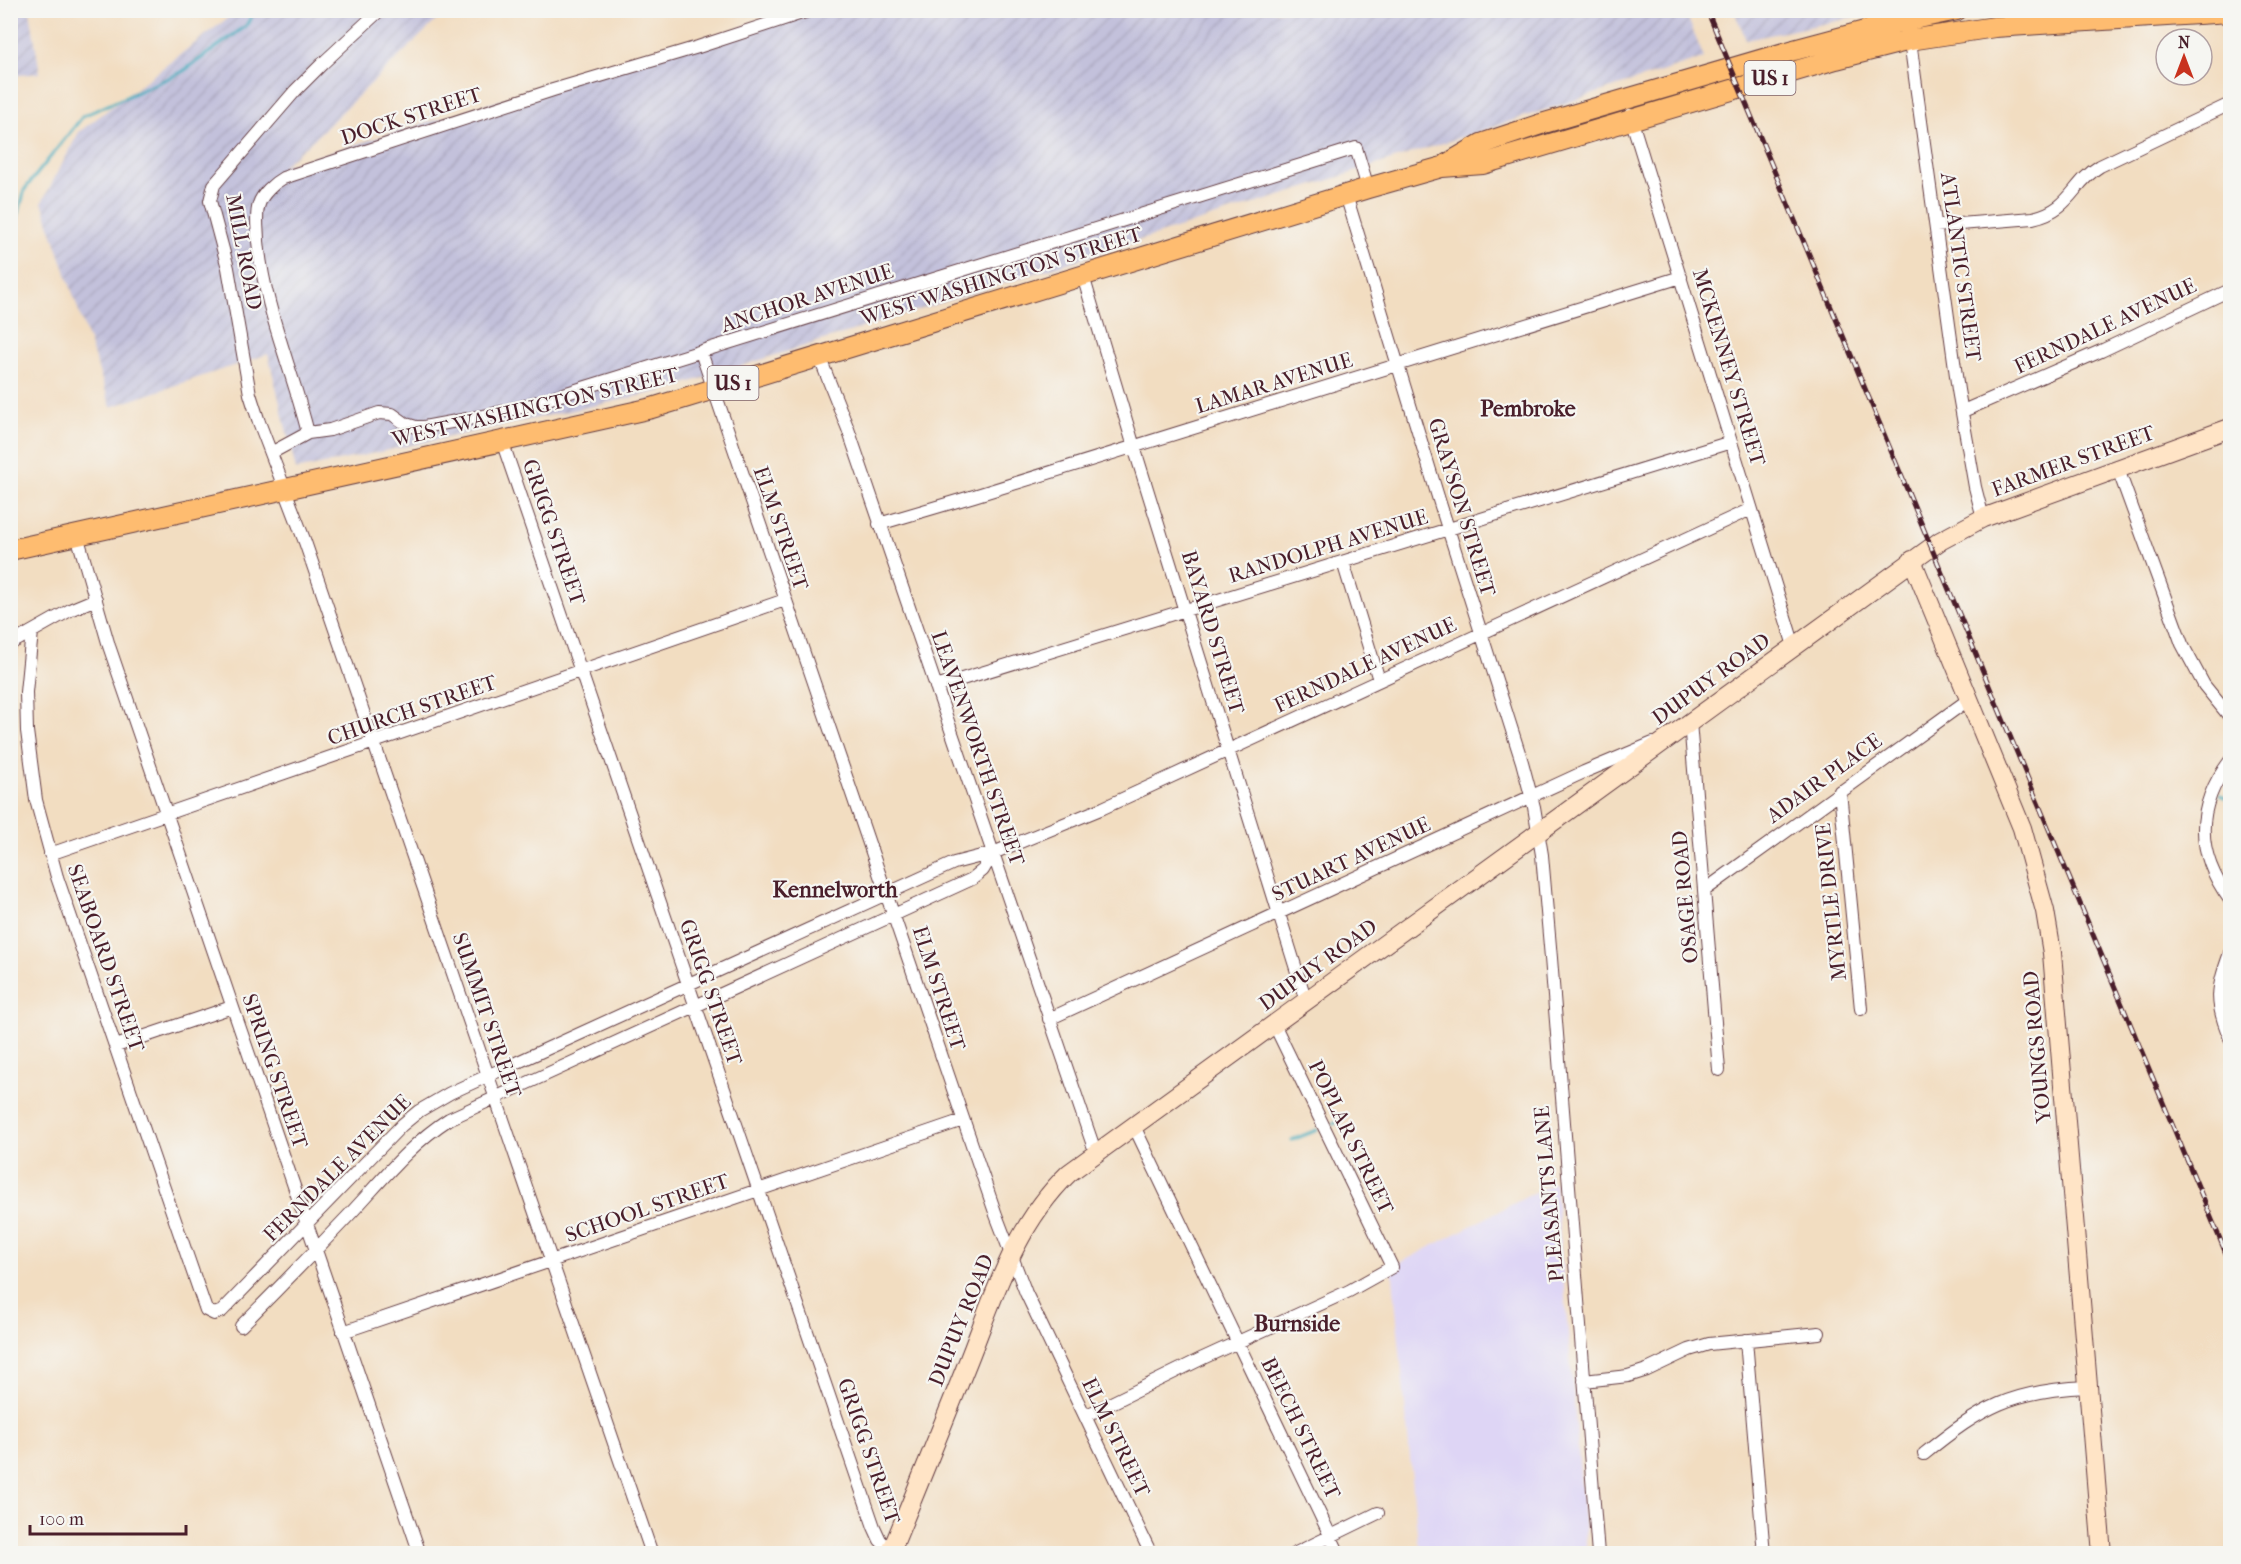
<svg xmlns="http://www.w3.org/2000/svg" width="2241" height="1564" viewBox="0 0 2241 1564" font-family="'IM FELL French Canon',serif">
<defs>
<pattern id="industrial-furrows" width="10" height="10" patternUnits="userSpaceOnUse" patternTransform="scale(1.5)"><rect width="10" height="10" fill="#c3c1db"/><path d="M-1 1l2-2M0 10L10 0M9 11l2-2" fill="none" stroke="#a9a5bc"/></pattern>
</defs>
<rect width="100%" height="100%" fill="#f6f6f2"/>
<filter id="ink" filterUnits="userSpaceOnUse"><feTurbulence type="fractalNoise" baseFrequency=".0167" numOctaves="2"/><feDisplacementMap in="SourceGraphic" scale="12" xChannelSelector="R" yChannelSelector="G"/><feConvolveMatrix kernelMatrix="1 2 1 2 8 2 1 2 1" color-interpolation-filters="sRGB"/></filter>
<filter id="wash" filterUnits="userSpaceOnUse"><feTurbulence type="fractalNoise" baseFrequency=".008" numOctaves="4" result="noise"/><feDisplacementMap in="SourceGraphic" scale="24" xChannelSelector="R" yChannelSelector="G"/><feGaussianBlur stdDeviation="1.35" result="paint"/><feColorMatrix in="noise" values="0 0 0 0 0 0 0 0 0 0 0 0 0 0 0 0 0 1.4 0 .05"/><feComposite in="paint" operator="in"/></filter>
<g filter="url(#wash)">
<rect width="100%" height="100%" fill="#f2ddc1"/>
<path fill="#ded5f5" d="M1555 1182 1587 1553H1425L1418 1542 1392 1267Z"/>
<path fill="url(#industrial-furrows)" d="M10 11H30L40 73 11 76Z
M237 11H446L313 140 281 167 795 11H1685L1704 58 1305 188 662 391 296 470 268 354 111 407 42 202 79 132Z
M1734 11H1885L1746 40Z"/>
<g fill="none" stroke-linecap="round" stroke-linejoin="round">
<path stroke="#3facbd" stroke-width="3" d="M10 264 17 219 25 189 83 116 182 72 246 26 255 10
M2220 795 2230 799
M1333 1124 1340 1121
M1292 1140 1317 1130
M10 1552 14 1554"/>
</g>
</g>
<g filter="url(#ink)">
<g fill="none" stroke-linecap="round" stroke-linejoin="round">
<g stroke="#633c42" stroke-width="14">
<path id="street" d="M380 10 322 64 295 91 214 185 210 201 228 268 250 394 259 422 305 542 652 1554
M1909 34 1958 390 1975 487 1983 518
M1630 115 1794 646
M1346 195 1439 500 1522 762 1534 807 1542 855 1551 958 1598 1554
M1936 226 2033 218C2072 209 2071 184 2100 166L2230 104
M1083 276 1134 447 1306 1001
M701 352 996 1215 1026 1293 1151 1554
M819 356 848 429 1096 1154
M1963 411 2101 351 2230 290
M308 433C292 368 264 308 258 241 258 230 255 215 259 204 262 194 274 183 283 178L553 90 698 47 811 10
M502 441 874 1527 880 1540 891 1551
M271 453 308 433 330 430 379 413 392 414 406 424 416 427H424L489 415 525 406 1356 148 1368 188
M2118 469 2182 644 2204 685 2230 717
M879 524 974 496 1681 277
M77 535 109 646 420 1554
M1343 562 1379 680
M32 632 26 692 27 731 36 800 57 877 188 1258 206 1310 214 1314 222 1311 402 1125 419 1111 450 1093 954 863 993 853 1103 808 1751 509
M10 644 72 609 96 599
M936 687 1731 442
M1690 722 1719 1070
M2230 761C2195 807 2195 852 2230 900
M1840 791 1861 1009
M50 854 785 600
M1705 890 1968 700
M2230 953C2217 989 2214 1001 2230 1038
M1049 1019 1584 772 1653 743
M116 1046 232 1007
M1134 1126 1339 1554
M241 1326C278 1289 314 1252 350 1214 381 1181 410 1144 449 1119L972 879 983 870 993 853
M343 1332 963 1120
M1746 1340 1764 1554
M1584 1381 1628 1376 1647 1370 1689 1350 1709 1344 1819 1333
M1085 1416 1203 1358 1349 1291 1392 1267 1274 1024
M1924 1454C1982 1407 2012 1390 2088 1387
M1294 1554 1378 1513"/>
</g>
<g stroke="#633c42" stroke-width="20">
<path id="secondary" d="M1912 560 2022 828 2045 911 2052 953 2102 1554
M890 1554C917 1489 943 1424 969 1359 995 1293 1016 1224 1069 1173L1940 541 1983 518 2230 428"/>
</g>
<g stroke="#633c42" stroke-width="22">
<path id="primary" d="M1447 164 1481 144 1541 124 1794 50 1895 23 1957 10
M10 550 652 408 1368 188 1442 167 1483 164 1836 59 1910 40 1995 27 2230 12"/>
</g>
<use href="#street" stroke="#fff" stroke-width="12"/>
<use href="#secondary" stroke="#ffe4c6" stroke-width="18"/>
<use href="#primary" stroke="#febc70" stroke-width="20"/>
<g stroke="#4a1f2b" stroke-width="5">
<path id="rail" d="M1707 10 2230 1263"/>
</g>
<use href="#rail" stroke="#f6f6f2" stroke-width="3" stroke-dasharray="9" stroke-linecap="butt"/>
</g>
</g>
<g text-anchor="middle" stroke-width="4.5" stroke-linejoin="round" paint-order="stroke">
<g fill="#f6f6f2" stroke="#7e6067" stroke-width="1.5">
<rect x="1744.5" y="61" width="51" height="34" rx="4.5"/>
<rect x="707.5" y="366" width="51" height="34" rx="4.5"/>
</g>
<g font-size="20" font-weight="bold" fill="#4a1f2b">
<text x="1770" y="85">US 1</text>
<text x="733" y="390">US 1</text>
</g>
<g font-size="21" fill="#4a1f2b" stroke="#f6f6f2">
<text transform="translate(411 116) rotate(-18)" y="7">DOCK STREET</text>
<text transform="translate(244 252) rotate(79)" y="7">MILL ROAD</text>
<text transform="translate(1961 267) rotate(82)" y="7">ATLANTIC STREET</text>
<text transform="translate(1001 276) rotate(-17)" y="7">WEST WASHINGTON STREET</text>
<text transform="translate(807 298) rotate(-18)" y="7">ANCHOR AVENUE</text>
<text transform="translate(2105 326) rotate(-25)" y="7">FERNDALE AVENUE</text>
<text transform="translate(1729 367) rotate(73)" y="7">MCKENNEY STREET</text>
<text transform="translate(1274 383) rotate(-17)" y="7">LAMAR AVENUE</text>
<text transform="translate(535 407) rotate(-13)" y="7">WEST WASHINGTON STREET</text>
<text transform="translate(2073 461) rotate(-20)" y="7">FARMER STREET</text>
<text transform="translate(1462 507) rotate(73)" y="7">GRAYSON STREET</text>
<text transform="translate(781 528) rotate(71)" y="7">ELM STREET</text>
<text transform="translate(554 532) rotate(71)" y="7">GRIGG STREET</text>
<text transform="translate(1328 546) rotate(-17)" y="7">RANDOLPH AVENUE</text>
<text transform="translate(1213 632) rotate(73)" y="7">BAYARD STREET</text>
<text transform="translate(1365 665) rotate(-25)" y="7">FERNDALE AVENUE</text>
<text transform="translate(1711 679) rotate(-36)" y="7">DUPUY ROAD</text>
<text transform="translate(412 710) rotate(-19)" y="7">CHURCH STREET</text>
<text transform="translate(978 748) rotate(71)" y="7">LEAVENWORTH STREET</text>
<text transform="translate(1824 778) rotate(-36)" y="7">ADAIR PLACE</text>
<text transform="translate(1351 859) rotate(-25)" y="7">STUART AVENUE</text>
<text transform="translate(1685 897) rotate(-95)" y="7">OSAGE ROAD</text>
<text transform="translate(1831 902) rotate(-96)" y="7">MYRTLE DRIVE</text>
<text transform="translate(106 958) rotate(71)" y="7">SEABOARD STREET</text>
<text transform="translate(1318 965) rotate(-36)" y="7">DUPUY ROAD</text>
<text transform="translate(939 988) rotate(72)" y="7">ELM STREET</text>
<text transform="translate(711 992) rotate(71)" y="7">GRIGG STREET</text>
<text transform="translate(487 1015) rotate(71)" y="7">SUMMIT STREET</text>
<text transform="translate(2037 1047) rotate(-95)" y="7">YOUNGS ROAD</text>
<text transform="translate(275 1071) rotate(71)" y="7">SPRING STREET</text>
<text transform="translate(1351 1137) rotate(64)" y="7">POPLAR STREET</text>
<text transform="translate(337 1168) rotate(-45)" y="7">FERNDALE AVENUE</text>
<text transform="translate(1549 1194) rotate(-95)" y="7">PLEASANTS LANE</text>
<text transform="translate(647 1208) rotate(-19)" y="7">SCHOOL STREET</text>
<text transform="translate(961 1320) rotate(-68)" y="7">DUPUY ROAD</text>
<text transform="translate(1301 1428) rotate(64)" y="7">BEECH STREET</text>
<text transform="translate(1116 1437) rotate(64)" y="7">ELM STREET</text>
<text transform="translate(869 1451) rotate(71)" y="7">GRIGG STREET</text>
</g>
<g font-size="22" font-weight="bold" fill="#4a1f2b" stroke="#f6f6f2">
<text x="1528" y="416">Pembroke</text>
<text x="835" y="897">Kennelworth</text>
<text x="1297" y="1331">Burnside</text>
</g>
</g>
<rect width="2241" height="1564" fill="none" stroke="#f6f6f2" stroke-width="36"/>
<g transform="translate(2184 57)"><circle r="28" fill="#f6f6f2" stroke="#b1a0a2" stroke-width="1.5"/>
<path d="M0-4.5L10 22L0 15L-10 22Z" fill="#c8321e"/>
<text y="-9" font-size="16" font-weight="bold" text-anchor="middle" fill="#4a1f2b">N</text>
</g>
<path d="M30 1525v9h156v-9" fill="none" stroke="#4a1f2b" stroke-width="3"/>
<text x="39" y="1525" font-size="18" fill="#4a1f2b" stroke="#f6f6f2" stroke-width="4.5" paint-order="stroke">100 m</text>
</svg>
